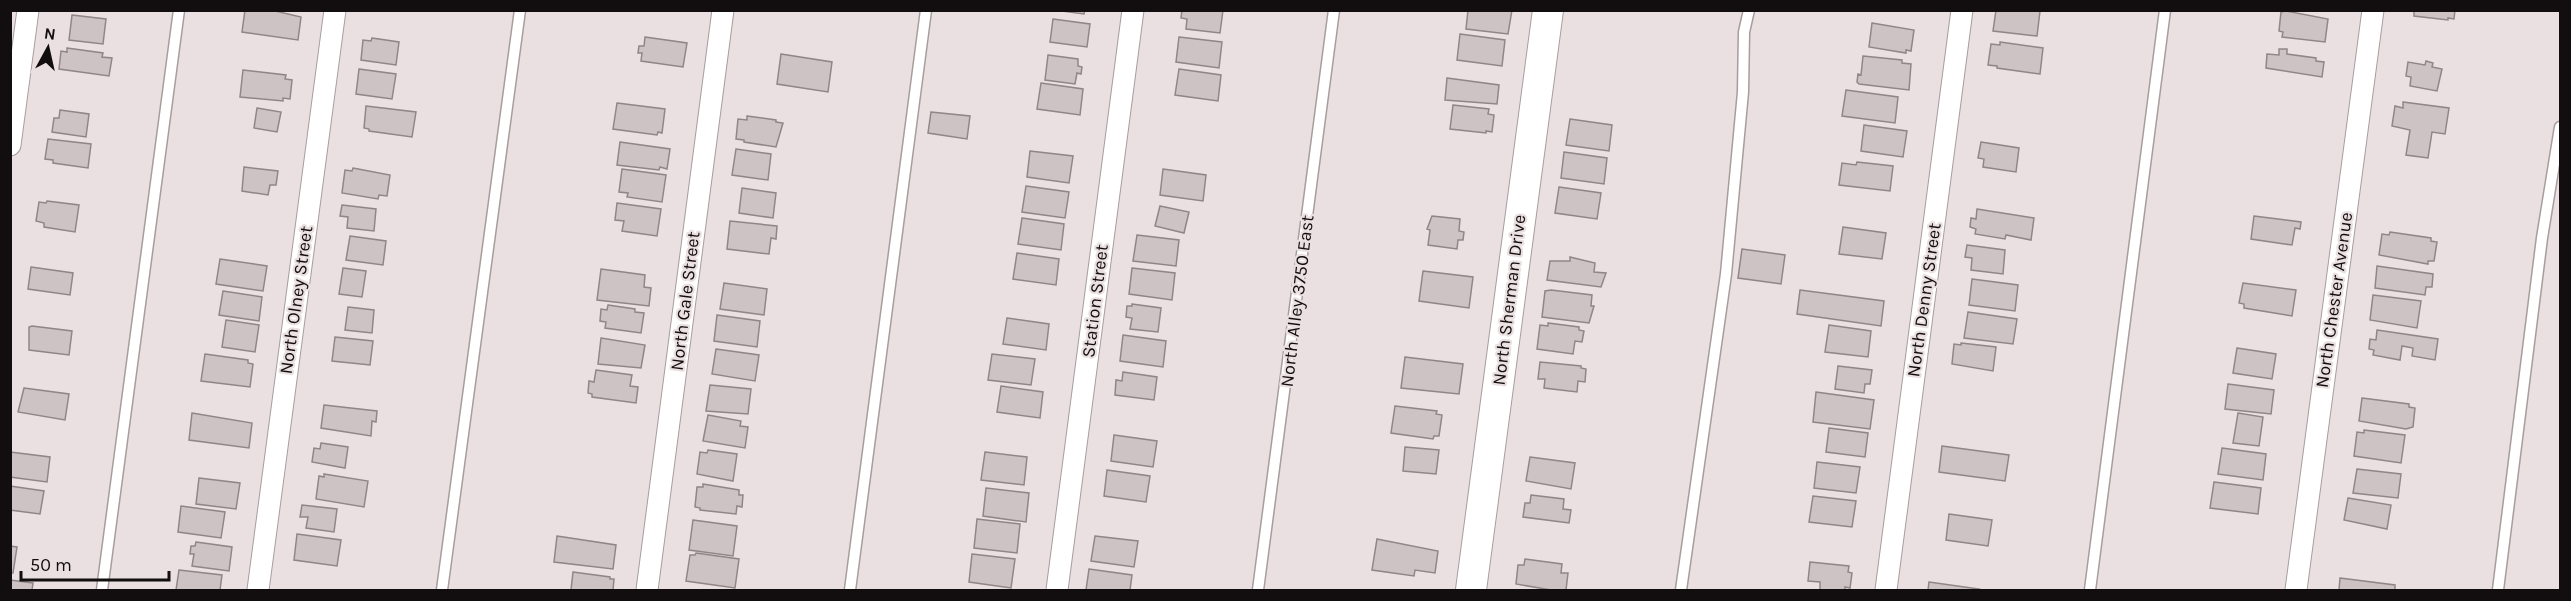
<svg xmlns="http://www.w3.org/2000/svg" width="2571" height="601" viewBox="0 0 2571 601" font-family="Karla,sans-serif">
<rect width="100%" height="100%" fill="#ebe0e1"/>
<path fill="#cec3c4" stroke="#908687" stroke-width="1.5" d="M245 10H271L301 17 298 40 242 32Z
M1054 10H1085L1084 14Z
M1182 10H1223L1220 33 1186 29 1187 19 1181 18Z
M1468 10H1512L1508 34 1466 29Z
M1996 10 2040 11 2037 36 1993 31Z
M2414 10H2455L2454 19 2448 18V20L2414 16Z
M2286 11 2328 19 2325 42 2282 37 2283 32 2279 31 2281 12Z
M72 15 106 19 103 44 69 40Z
M1053 19 1090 24 1087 47 1050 42Z
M1872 23 1914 30 1911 51 1906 50V53L1869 47Z
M1460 34 1505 40 1502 66 1457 60Z
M645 37 687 43 683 67 641 61 642 53H638L639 46H644Z
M1179 37 1222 42 1219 68 1176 62Z
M372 38 399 42 396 65 361 60 363 40 371 41Z
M2000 42 2043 48 2040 74 1997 68V66L1988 65 1991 44 2000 45Z
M67 48 103 53 102 57 112 58 109 76 59 69 61 51 67 52Z
M2279 49H2287V54L2316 58V61L2324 62 2322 77 2266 68 2267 54 2279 55Z
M781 54 832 62 828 92 777 84Z
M1048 55 1078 59V66L1082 67 1081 74 1077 73 1075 84 1045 80Z
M1863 56 1902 60V63L1911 64 1909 90 1859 84 1857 82 1858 74 1861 75Z
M2426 61 2433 63 2432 67 2442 69 2437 91 2410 86 2411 77 2406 76 2408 62 2425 65Z
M359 69 396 74 392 99 356 94Z
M1179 69 1221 75 1218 101 1175 95Z
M243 70 286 75 285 79 292 80 290 99 283 98V101L240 97Z
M1447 78 1499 85 1497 104 1445 100Z
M1041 83 1083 89 1080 115 1037 109Z
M1846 90 1898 97 1895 123 1842 116Z
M2403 102 2449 108 2445 134 2432 132 2428 158 2406 155 2410 130 2392 126 2395 106 2403 108Z
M617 103 665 109 662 133 658 132 657 135 613 129Z
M1453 105 1489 109 1488 114 1494 115 1492 132 1486 131V133L1450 129Z
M366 106 416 112 412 137 369 131V129L364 128Z
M257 108 281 112 277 132 254 128Z
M60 110 89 114 86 137 52 132 54 118H59Z
M931 112 970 116 967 139 928 133Z
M747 116 776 120V122L783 123 776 147 744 142V140L736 139 738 119 747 120Z
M1570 119 1612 125 1609 151 1566 145Z
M1864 125 1907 131 1903 157 1861 151Z
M48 139 91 144 88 168 53 163V160L45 159Z
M620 142 670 149 667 169 660 167 659 170 617 165Z
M1981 142 2019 148 2016 172 1983 167 1984 159 1978 158Z
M736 149 771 154 768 180 732 175Z
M1030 151 1073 156 1069 183 1027 177Z
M1564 152 1607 158 1604 184 1561 178Z
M1857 162 1893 166 1890 191 1839 185 1842 163 1856 165Z
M244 167 278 171 276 185H270L268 195 242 191Z
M353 168 390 175 387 196 379 195 378 199 342 193 345 170 352 171Z
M622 169 666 175 662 202 627 197 628 193 619 192Z
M1163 169 1206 175 1203 201 1160 195Z
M1026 186 1069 192 1065 218 1022 212Z
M1559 187 1601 193 1597 219 1555 213Z
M742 188 776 193 773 218 739 213Z
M47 201 79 205 75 232 44 227V223L36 221 39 202 46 203Z
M617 203 661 209 657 236 622 231 624 221 615 220Z
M342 205 376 209 374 231 347 228 348 217 340 216Z
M1160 206 1189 212 1184 233 1155 226Z
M1977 209 2034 218 2031 240 2006 235 2005 239 1975 234 1976 229 1970 227 1971 218 1976 219Z
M1432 216 1460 219 1459 231 1464 232 1463 240H1458L1457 249 1428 245 1430 230 1427 229Z
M2254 216 2301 222 2300 229 2295 228 2292 245 2251 239Z
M1022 218 1064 224 1061 250 1018 244Z
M730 221 777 226 776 239 771 238 769 254 727 249Z
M1843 227 1886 233 1882 259 1839 254Z
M2390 232 2431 238V241L2437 242 2434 261H2428V264L2379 255 2382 234 2389 235Z
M1137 235 1179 240 1176 266 1133 261Z
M350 236 386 241 383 265 346 260Z
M1967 245 2005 250 2003 274 1971 270 1972 258 1965 257Z
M1742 249 1785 255 1781 284 1738 278Z
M1017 253 1059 259 1056 285 1013 279Z
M1570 257 1595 263 1594 272 1606 273 1601 287 1547 280 1550 261H1570Z
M220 259 267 266 263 291 216 284Z
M2377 266 2433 274 2432 287H2426L2425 295 2375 288Z
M31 267 73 273 70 295 28 289Z
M343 268 366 271 362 297 339 294Z
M1132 268 1175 273 1172 300 1129 294Z
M601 269 645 275 644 287 651 288 649 306 597 300Z
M1423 271 1473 277 1469 308 1419 301Z
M1972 279 2018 285 2015 311 1969 305Z
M724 283 767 289 764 315 720 309Z
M2243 283 2296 290 2292 316 2244 308V304L2239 303Z
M1551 290 1592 295 1591 306H1594L1589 323 1542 317 1545 291Z
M1800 290 1884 301 1881 326 1797 314Z
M223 291 262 297 259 321 219 315Z
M2373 295 2421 301 2417 328 2370 320Z
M1132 304 1161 308 1158 332 1130 329 1132 318 1126 317 1127 306H1132Z
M608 305 635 309V312L644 313 641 333 605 328 606 322 600 321 601 309 607 310Z
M348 307 374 310 372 333 345 330Z
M1968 312 2017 319 2013 344 1964 338Z
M717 315 760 321 757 347 714 341Z
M1007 318 1049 324 1046 350 1003 344Z
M226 320 259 325 255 352 222 347Z
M1548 323 1579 327V330L1584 331 1582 342 1575 341 1573 354 1537 349 1540 325 1548 326Z
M1829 325 1871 331 1868 357 1825 352Z
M32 326 72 331 69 355 29 350V327Z
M2377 330 2438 339 2435 360 2412 356 2413 348 2402 346 2400 360 2373 355 2374 350 2369 349 2370 339 2376 340Z
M1123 335 1166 341 1163 367 1120 361Z
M335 337 373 341 370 365 332 361Z
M601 338 645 345 641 368 598 364Z
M1961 343 1996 347 1993 371 1952 364 1954 344 1961 345Z
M2237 348 2276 354 2272 379 2233 373Z
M716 349 759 355 755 381 712 374Z
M205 354 248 360V363L253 364 250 387 201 381Z
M992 354 1035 359 1031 385 988 380Z
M1405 357 1463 364 1459 394 1401 388Z
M1540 362 1581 366V368L1586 369 1585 382 1578 381 1577 392 1544 388 1545 379H1538Z
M1838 366 1872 370 1870 384H1865L1864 393 1835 389Z
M596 370 632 375 630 386 638 387 636 403 592 397V394L588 393 589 381 594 382Z
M1123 372 1157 377 1154 400 1115 395 1116 380 1122 381Z
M2228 384 2274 390 2271 414 2225 409Z
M710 385 751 389 748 414 706 411Z
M1001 386 1043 392 1040 418 997 412Z
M24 388 69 394 65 420 18 412Z
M1816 392 1874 400 1870 429 1813 422Z
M2362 398 2409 404V407L2415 408 2413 427 2406 429 2359 421Z
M324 405 377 411 376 422 372 421 371 436 321 428Z
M1395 406 1437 411 1436 414 1442 415 1439 436H1434L1433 439 1391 433Z
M192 413 252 423 249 448 189 440Z
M2238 413 2263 417 2259 446 2233 443Z
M708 415 741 421 740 426 748 427 745 448 703 441Z
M1829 428 1868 433 1865 457 1826 452Z
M2364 430 2405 435 2401 463 2354 456 2357 432 2364 433Z
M1114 435 1157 441 1153 467 1111 461Z
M321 443 348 447 345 468 312 462 314 448 320 449Z
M1942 446 2009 455 2005 481 1939 472Z
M1405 447 1439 450 1436 474 1403 471Z
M2222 448 2266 454 2263 480 2218 474Z
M708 450 737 454 733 481 697 474 700 452 707 453Z
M10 452 50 457 47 482 10 477Z
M985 452 1027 457 1024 485 981 480Z
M1530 457 1575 463 1571 489 1526 481Z
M1817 462 1860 467 1856 493 1814 488Z
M2357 469 2401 474 2398 498 2353 493Z
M1107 470 1150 476 1146 502 1104 496Z
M324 474 368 481 364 507 316 499 319 476 324 477Z
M199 478 240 483 236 509 196 504Z
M2214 482 2261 488 2258 514 2210 508Z
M703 484 739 490V495H743L742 507 737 506 736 514 700 510V508L695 507 697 487H703Z
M10 486 44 491 40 514 10 510Z
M986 488 1029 493 1026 522 983 516Z
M1531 495 1564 499 1563 509 1571 510 1569 523 1523 517 1525 503H1530Z
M1813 496 1856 501 1852 527 1809 522Z
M2348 498 2391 505 2387 529 2344 520Z
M302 505 337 509 334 532 306 528 308 517H300Z
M181 506 225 512 221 538 178 532Z
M1949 514 1992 520 1988 546 1946 540Z
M977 519 1020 524 1017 553 974 548Z
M693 520 737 526 733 556 689 550Z
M297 534 341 540 337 566 294 560Z
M557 536 616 545 613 569 554 562Z
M1095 536 1138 541 1134 567 1091 561Z
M1377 539 1438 551 1435 573 1415 570 1414 576 1372 570Z
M196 542 232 547 229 571 192 566 194 554H190L191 546H195Z
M10 546 17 547 13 573H10Z
M696 553 739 559 735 588 686 581 690 555H695Z
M972 554 1015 559 1011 588 969 582Z
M1525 559 1562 564 1561 573H1568L1566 590H1551L1516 584 1518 565H1524Z
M1810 562 1849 566 1848 572 1852 573 1850 588 1845 587V590H1820V582L1808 581Z
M1089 569 1132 575 1130 590H1086Z
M179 570 222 575 220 590H176Z
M573 572 610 577V579H614L613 590H571Z
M2340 578 2395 585V590H2339Z
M10 580 33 583 32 590H10Z
M1929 582 1979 589 1978 590H1928Z"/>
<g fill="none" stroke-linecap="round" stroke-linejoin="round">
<g stroke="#a79d9d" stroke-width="13">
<path id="service" d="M102 590 179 10
M442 590 520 10
M850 590 926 10
M1258 590 1334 10
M1681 590 1726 274 1743 92 1744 32 1749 10
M2090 590 2165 10
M2498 590 2542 238 2560 127"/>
</g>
<g stroke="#a79d9d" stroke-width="23">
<path id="minor" d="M10 145 28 10
M258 590 335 10
M647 590 723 10
M1057 590 1133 10
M1886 590 1962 10
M2296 590 2373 10"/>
</g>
<g stroke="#a79d9d" stroke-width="32">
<path id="secondary" d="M1471 590 1548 10"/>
</g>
<use href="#service" stroke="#fff" stroke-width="10"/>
<use href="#minor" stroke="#fff" stroke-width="21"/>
<use href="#secondary" stroke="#fff" stroke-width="30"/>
</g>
<g text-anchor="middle" stroke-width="4.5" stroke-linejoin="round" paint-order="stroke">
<g font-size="18" fill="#120e0f" stroke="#ebe0e1">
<text transform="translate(296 300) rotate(-82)" y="6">North Olney Street</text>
<text transform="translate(1509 300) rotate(-83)" y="6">North Sherman Drive</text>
<text transform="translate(1924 300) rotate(-82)" y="6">North Denny Street</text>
<text transform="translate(2334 300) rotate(-82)" y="6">North Chester Avenue</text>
<text transform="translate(685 301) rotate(-83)" y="6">North Gale Street</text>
<text transform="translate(1095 301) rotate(-83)" y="6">Station Street</text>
<text transform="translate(1297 301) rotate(-83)" y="6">North Alley 3750 East</text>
</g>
</g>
<rect width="2571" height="601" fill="none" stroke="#120e0f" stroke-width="24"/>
<g transform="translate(48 48) rotate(8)" stroke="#ebe0e1" stroke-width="4.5" paint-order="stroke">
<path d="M0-4.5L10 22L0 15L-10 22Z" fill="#120e0f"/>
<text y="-9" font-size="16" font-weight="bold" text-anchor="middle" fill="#120e0f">N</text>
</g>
<path d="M21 571v9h148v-9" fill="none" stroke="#120e0f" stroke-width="3"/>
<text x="30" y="571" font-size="18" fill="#120e0f" stroke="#ebe0e1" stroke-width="4.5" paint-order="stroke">50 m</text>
</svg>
